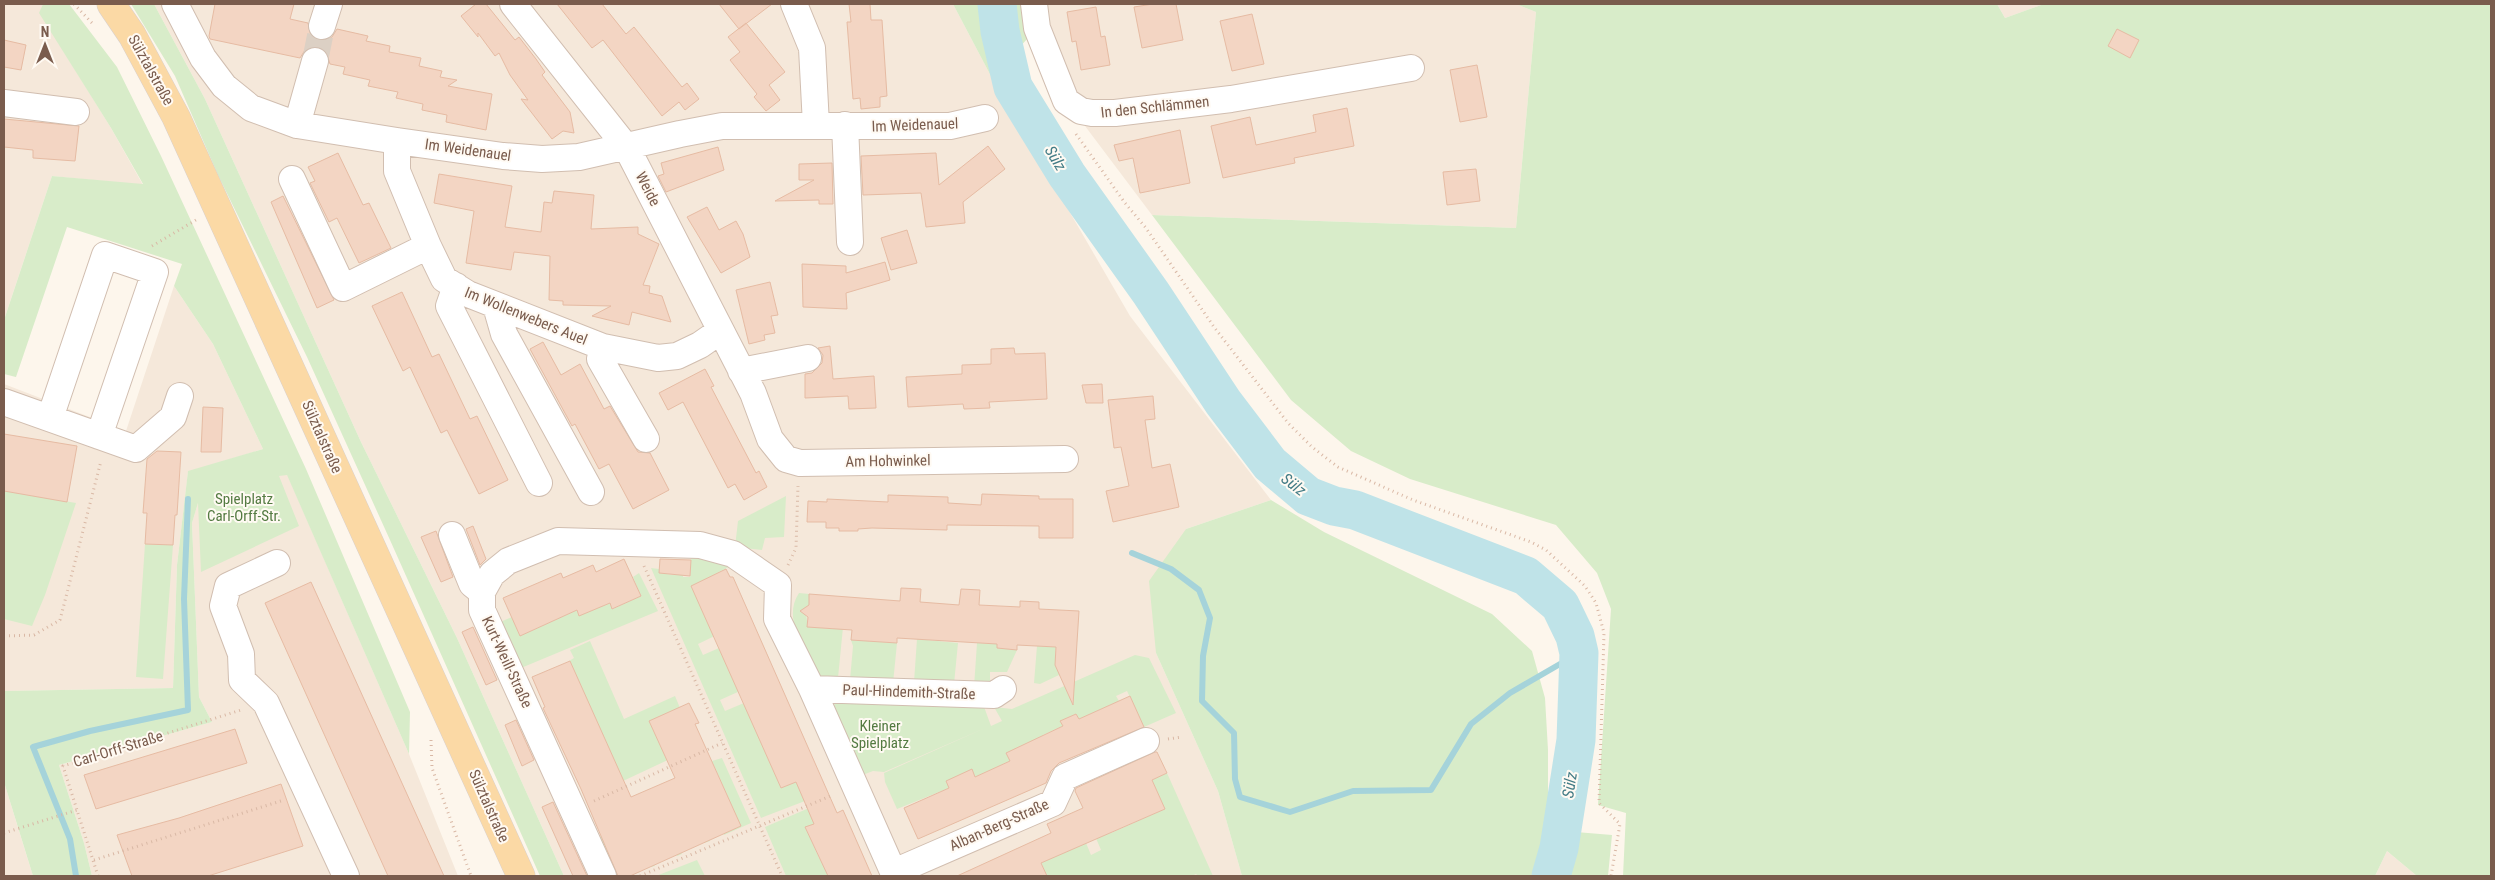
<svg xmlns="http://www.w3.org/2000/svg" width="2495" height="880" viewBox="0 0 2495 880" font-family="'Roboto Condensed',sans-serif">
<rect width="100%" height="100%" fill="#fdf6ec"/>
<path fill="#f5e8da" d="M4 4H43L40 13 111 128 143 185 52 176 4 320Z
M154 4H953L993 80 1130 316 1271 500 1186 529 1156 653 1218 791 1242 876H564L457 638 361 442 205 99Z
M1042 4H1516L1536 12 1516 228 1152 215 1085 126 1071 95Z
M1997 4H2044L2005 18Z
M174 286 213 344 263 449 188 472 177 565 173 688 4 691V384L126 431Z
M287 474 409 754 458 876H92L84 843 59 765 212 722 199 697 192 523 204 482 243 483Z
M4 782 27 857 33 876H4Z
M2387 851 2417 876H2375Z"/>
<path fill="#d8ecc9" d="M43 4H69L117 67 161 156 306 469 410 712 409 754 287 475 279 476 299 526 201 572 198 503 192 523 199 697 212 722 59 765 84 843 92 876H33L4 782V691L173 688 177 565 188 471 263 449 213 344 174 286 182 264 67 227 16 377 4 374V320L52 176 143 184 111 128 39 13Z
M131 4H154L205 99 361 442 457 638 564 876H540L390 540 307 357 218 175 175 76Z
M953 4H985L1002 68 993 80Z
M1015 4H1025L1028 38 1018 49Z
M1516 4H1997L2005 18 2044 4H2491V876H2417L2387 851 2375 876H1623L1626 813 1598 805 1611 609 1597 573 1556 525 1410 479 1351 451 1291 400 1152 215 1516 228 1536 12Z
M4 491 76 503 45 595 32 626 4 619Z
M786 496 784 537 765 538 762 550 735 547 738 521Z
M1271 500 1324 532 1492 614 1532 651 1545 698 1548 750V820L1576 832 1612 835 1608 876H1242L1218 791 1156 653 1149 581 1186 529Z
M145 544 173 545 163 679 136 677Z
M691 558 714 559 734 564 710 577 723 632 698 644 703 655 719 648 749 687 720 700 725 711 744 703 781 788 796 782 805 801 761 818 651 568 659 569V573L674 575 683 573V577H690Z
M639 573 658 611 521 668 498 623 512 617 520 636 577 610 579 615 610 603 613 609 641 596 633 577Z
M799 593 809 594V605L805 608 808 627 833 629 834 616 844 617 838 678 819 676C807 652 781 620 799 593Z
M917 639 958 643 954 684 914 682Z
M851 640 897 643 893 683 850 680 853 646Z
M590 641 624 719 675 696 680 708 687 751 623 781 569 661 574 658 570 650Z
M977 643 997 644V648L1017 650 1007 672H990V687H974Z
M1037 646 1056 647 1055 656H1060L1059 675 1040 684 1034 683Z
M1135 655 1149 658 1176 713 1144 727 1127 691 1116 696 1119 701 1079 719 1076 714 1061 721 1063 726 1043 735 1044 739 1010 761 975 777 972 770 949 788 897 809 885 782 884 773 985 728 884 772 873 771 860 776 832 709 836 702 983 704 991 726 1002 721 994 707 1012 709Z
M722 758 751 823 724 835 720 826 706 832 710 841 704 843 701 835 678 845 682 854 677 856 674 849 651 858 655 866 651 867 648 862 638 866 640 872 628 876 618 874 614 876 595 838 729 799 712 761Z
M1167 773 1213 876H1198L1196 874 1192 876H1047L1041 862 1086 843 1091 855 1101 850 1084 810 1098 804 1111 833 1165 809 1152 780Z
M809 808 820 821 806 828 819 858 841 873 834 876H786L765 827Z
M697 860 705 876H656Z"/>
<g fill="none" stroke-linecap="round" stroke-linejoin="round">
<path stroke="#a5d3da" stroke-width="6" d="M1132 553 1171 569 1199 590 1210 618 1203 656 1202 701 1234 733 1235 779 1240 797 1290 812 1353 791 1431 790 1471 724 1510 693 1579 653
M76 876 70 839 33 747 90 731 188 710 184 599 188 499"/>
<path stroke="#bfe3e8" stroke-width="39" d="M997 4 1000 31 1013 87 1067 175 1151 293 1223 402 1270 464 1308 496 1334 506 1355 510 1526 576 1560 605 1575 636 1579 653 1576 740 1559 848 1551 876"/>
</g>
<path fill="#f3d5c3" stroke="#e6bba3" d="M215 4H294L290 19 308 23 311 36 317 40 325 41 332 37 337 29 368 36 366 41 390 46 389 52 421 58 419 66 442 71 440 77 457 80 448 86 492 94 486 130 446 122 447 115 422 110 423 104 396 98 398 92 368 86 370 80 343 74 345 67 330 64 326 51 320 47 312 46 305 50 300 58 210 39 209 36Z
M476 4H486L515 40 519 37 536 59 545 72 542 75 570 112 574 133 563 131 552 139 521 99 528 100 510 75 499 53 495 56 478 33V37L461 16Z
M557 4H602L626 34 634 27 682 87 687 83 699 99 685 110 679 102 662 116 603 40 592 48Z
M719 4H772L739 29Z
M849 4H870L871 20H882L887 96 880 97V107L861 109 860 98 853 99 847 22H851Z
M1153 4H1176L1183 40 1142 48 1134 7Z
M1096 7 1101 37 1105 36 1110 65 1081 70 1076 41 1072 42 1067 12Z
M1252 14 1264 64 1232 71 1220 21Z
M746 23 785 72 769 85 780 100 766 111 754 97 757 94 730 60 740 52 728 37Z
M2117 29 2139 40 2130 58 2108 46Z
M4 40 26 45 21 70 4 67Z
M1477 65 1487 117 1460 122 1450 70Z
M1347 108 1354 146 1294 158 1295 163 1223 178 1211 126 1250 117 1256 145 1316 132 1313 115Z
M4 119 79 126 75 161 33 158V150L4 147Z
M1180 130 1190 183 1140 193 1133 158 1119 161 1114 145Z
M988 146 1005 169 963 202 965 223 926 227 921 193 863 195 861 156 936 153 939 185Z
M718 147 724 170 666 192 658 176 664 174 661 163Z
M338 153 363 205 369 203 391 248 359 263 337 218 329 222 310 183 315 181 308 167Z
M832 163 833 204H819V200L775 201 814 180H799V164Z
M1476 169 1480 201 1447 205 1443 172Z
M439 174 512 186 505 227 541 232 544 202 552 203 554 191 594 195 591 229 638 227V234L659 244 643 285 650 286 649 293 662 296 671 322 632 312 629 325 592 316 611 306 563 305V301L549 300 550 256 514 252 511 270 466 263 474 211 434 203Z
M283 196 334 300 317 308 271 202Z
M707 207 719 230 736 221 743 234 750 257 721 273 687 217Z
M907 230 917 263 891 270 881 238Z
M885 262 890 280 846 293 847 309 803 307 802 264 846 266V273Z
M770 282 778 315 771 316 775 333 764 335 765 340 749 344 736 290Z
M402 292 432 357 439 354 470 419 477 416 508 480 479 494 447 430 441 433 410 367 403 371 372 306Z
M543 342 561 375 580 364 604 409 610 406 638 452 650 453 669 490 633 509 609 464 599 469 575 424 572 426 530 349Z
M830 346 833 379 874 376 876 408 849 409 848 396 805 398V374L812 373 822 363 823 355 818 348Z
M1014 348 1015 354 1045 353 1047 399 989 402 990 408 964 409 963 404 908 407 906 377 962 374V365L991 364V349Z
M705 369 714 386 711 387 756 473 759 471 767 487 744 500 735 484 728 488 683 402 668 410 659 393Z
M1102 384 1103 403H1086L1082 385Z
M1153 396 1155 419 1145 420 1152 468 1170 464 1179 507 1113 522 1106 491 1129 486 1121 447 1114 448 1108 400Z
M203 407 223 408 221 452H201Z
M4 434 77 446 67 502 4 491Z
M157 451 181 452 177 515H175L173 545 145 544 147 513H143L147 459Z
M982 494 1039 496V499H1073V538H1039V526L947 525V530L872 528 858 529V531H839V528H826V522H807L808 501 827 502V499L888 502V495L948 497V503L981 505Z
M473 526 486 559 480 565 466 529Z
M436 531 453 577 441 582 421 537Z
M624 559 641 596 612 609 610 603 579 616 577 610 520 636 503 598 561 573 563 578 593 565 596 572Z
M660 559 691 560 690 576 659 573Z
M726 569 730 577H733L837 813 843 810 872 876H828L805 827 814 824 796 782 781 788 691 586Z
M311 582 392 761 444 876H388L265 603Z
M901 588 921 589 920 602 959 605 961 589 980 590 979 605 1020 607V601L1039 602V609L1079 611 1073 705 1055 665 1056 647 1017 645V650L997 648V644L897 638V643L851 640 852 630 807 627 808 617 800 611 809 605V594L900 601Z
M473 627 497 680 486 685 462 632Z
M570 661 631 797 675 778 649 721 689 703 699 723 695 724 741 826 630 876H618L581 789 543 708 545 707 532 677Z
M1130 696 1144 727 1059 763 1051 771 1046 783 918 839 904 808 949 788 946 781 972 769 975 777 1010 761 1006 753 1063 726 1060 721 1076 714 1079 719Z
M516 720 534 760 522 766 505 725Z
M235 729 247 763 96 809 84 775Z
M1155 752H1157L1167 773 1152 780 1165 809 1041 863 1047 876H957L1051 833 1047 824 1083 808 1075 791 1076 788Z
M281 784 303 846 208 876H132L117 835 179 818Z
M553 802 587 876H573L542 807Z"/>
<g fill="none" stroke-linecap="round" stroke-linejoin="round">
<path stroke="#dcd0c4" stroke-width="26" stroke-dasharray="26 13" stroke-linecap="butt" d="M315 61 322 26"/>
<g stroke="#d1beb0" stroke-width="28">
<path id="minor" d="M175 4 203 58 224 86 251 108 297 125 397 141 503 156 542 159 579 157 680 134 722 126H950L985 118
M513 4 627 148 753 393 770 439 786 459 800 463 1065 459
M794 4 812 48 816 125
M1034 4 1037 28 1066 101 1081 111 1092 113H1115L1231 99 1411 68
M322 26 329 4
M4 103 76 112
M297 125 315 61
M845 125 850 242
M397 141V171L428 246 444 279 468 294 603 347 658 358 677 356 700 345 720 331
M292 179 343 288 428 246
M456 286 449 306 539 483
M496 306 504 334 591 492
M603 347 600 359 646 439
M741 371 808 358
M4 402 136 449 173 417 180 396
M50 418 105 255 155 272 99 436
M452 535 472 584 482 592
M277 563 228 586 223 606 241 654 242 680 266 703 346 876
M812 689 994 695 1003 689
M894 872 1053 803 1065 777 1146 741
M603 876 482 610V592L492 574 508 561 558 541 700 545 733 554 778 585 777 619 812 689 895 876"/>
</g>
<g stroke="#dad1cd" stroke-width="29">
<path id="major" d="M111 4 132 35 176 117 521 876"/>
</g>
<path stroke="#d9b8a5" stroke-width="3" stroke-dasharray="1 4" stroke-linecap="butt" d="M74 4 92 23
M1076 134 1125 203 1146 228 1214 327 1268 397 1288 423 1312 447 1338 467 1413 500 1531 542 1546 550 1585 586 1596 603 1604 633 1599 803 1620 824 1611 876
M152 246 196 220
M788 565 796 548 798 486
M644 566 782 876
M4 636 34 635 60 620 101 461
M1168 739 1182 737
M431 740 432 768 471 876
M594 801 722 743
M4 833 77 810
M94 860 284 800
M98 876 63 766 241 710
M640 876 833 795"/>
<use href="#minor" stroke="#fff" stroke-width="26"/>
<use href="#major" stroke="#fbd9a5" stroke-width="28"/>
</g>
<g text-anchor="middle" stroke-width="4" stroke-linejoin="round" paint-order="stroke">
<g font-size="15" fill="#7a5c4d" stroke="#fffaf3">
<text transform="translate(151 70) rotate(61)" y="5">Sülztalstraße</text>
<text transform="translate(1155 107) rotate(-6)" y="5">In den Schlämmen</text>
<text transform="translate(915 125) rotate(-2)" y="5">Im Weidenauel</text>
<text transform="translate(468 150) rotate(8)" y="5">Im Weidenauel</text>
<text transform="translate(648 189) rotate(63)" y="5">Weide</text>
<text transform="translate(526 316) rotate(22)" y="5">Im Wollenwebers Auel</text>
<text transform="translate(322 437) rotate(66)" y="5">Sülztalstraße</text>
<text transform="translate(888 461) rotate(-1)" y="5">Am Hohwinkel</text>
<text transform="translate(507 662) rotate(65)" y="5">Kurt-Weill-Straße</text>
<text transform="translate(909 692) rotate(2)" y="5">Paul-Hindemith-Straße</text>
<text transform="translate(118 749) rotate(-17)" y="5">Carl-Orff-Straße</text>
<text transform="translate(489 806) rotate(66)" y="5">Sülztalstraße</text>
<text transform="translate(999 825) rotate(-24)" y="5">Alban-Berg-Straße</text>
</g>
<g font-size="15" fill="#537a41" stroke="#fffaf3">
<text x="244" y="504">Spielplatz<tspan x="244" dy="17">Carl-Orff-Str.</tspan></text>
<text x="880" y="731">Kleiner<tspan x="880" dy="17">Spielplatz</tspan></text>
</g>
<g font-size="16" font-style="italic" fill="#437c86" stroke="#fffaf3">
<text transform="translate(1056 158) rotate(59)" y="6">Sülz</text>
<text transform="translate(1294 484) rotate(38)" y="6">Sülz</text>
<text transform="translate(1569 785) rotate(-81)" y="6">Sülz</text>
</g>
</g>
<rect width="2495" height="880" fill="none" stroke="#7a5c4d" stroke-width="10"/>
<g transform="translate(45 45)" stroke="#fffaf3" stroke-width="4" paint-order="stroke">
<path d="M0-4L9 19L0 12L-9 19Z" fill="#7a5c4d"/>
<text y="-8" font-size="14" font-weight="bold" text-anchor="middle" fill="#7a5c4d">N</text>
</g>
</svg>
